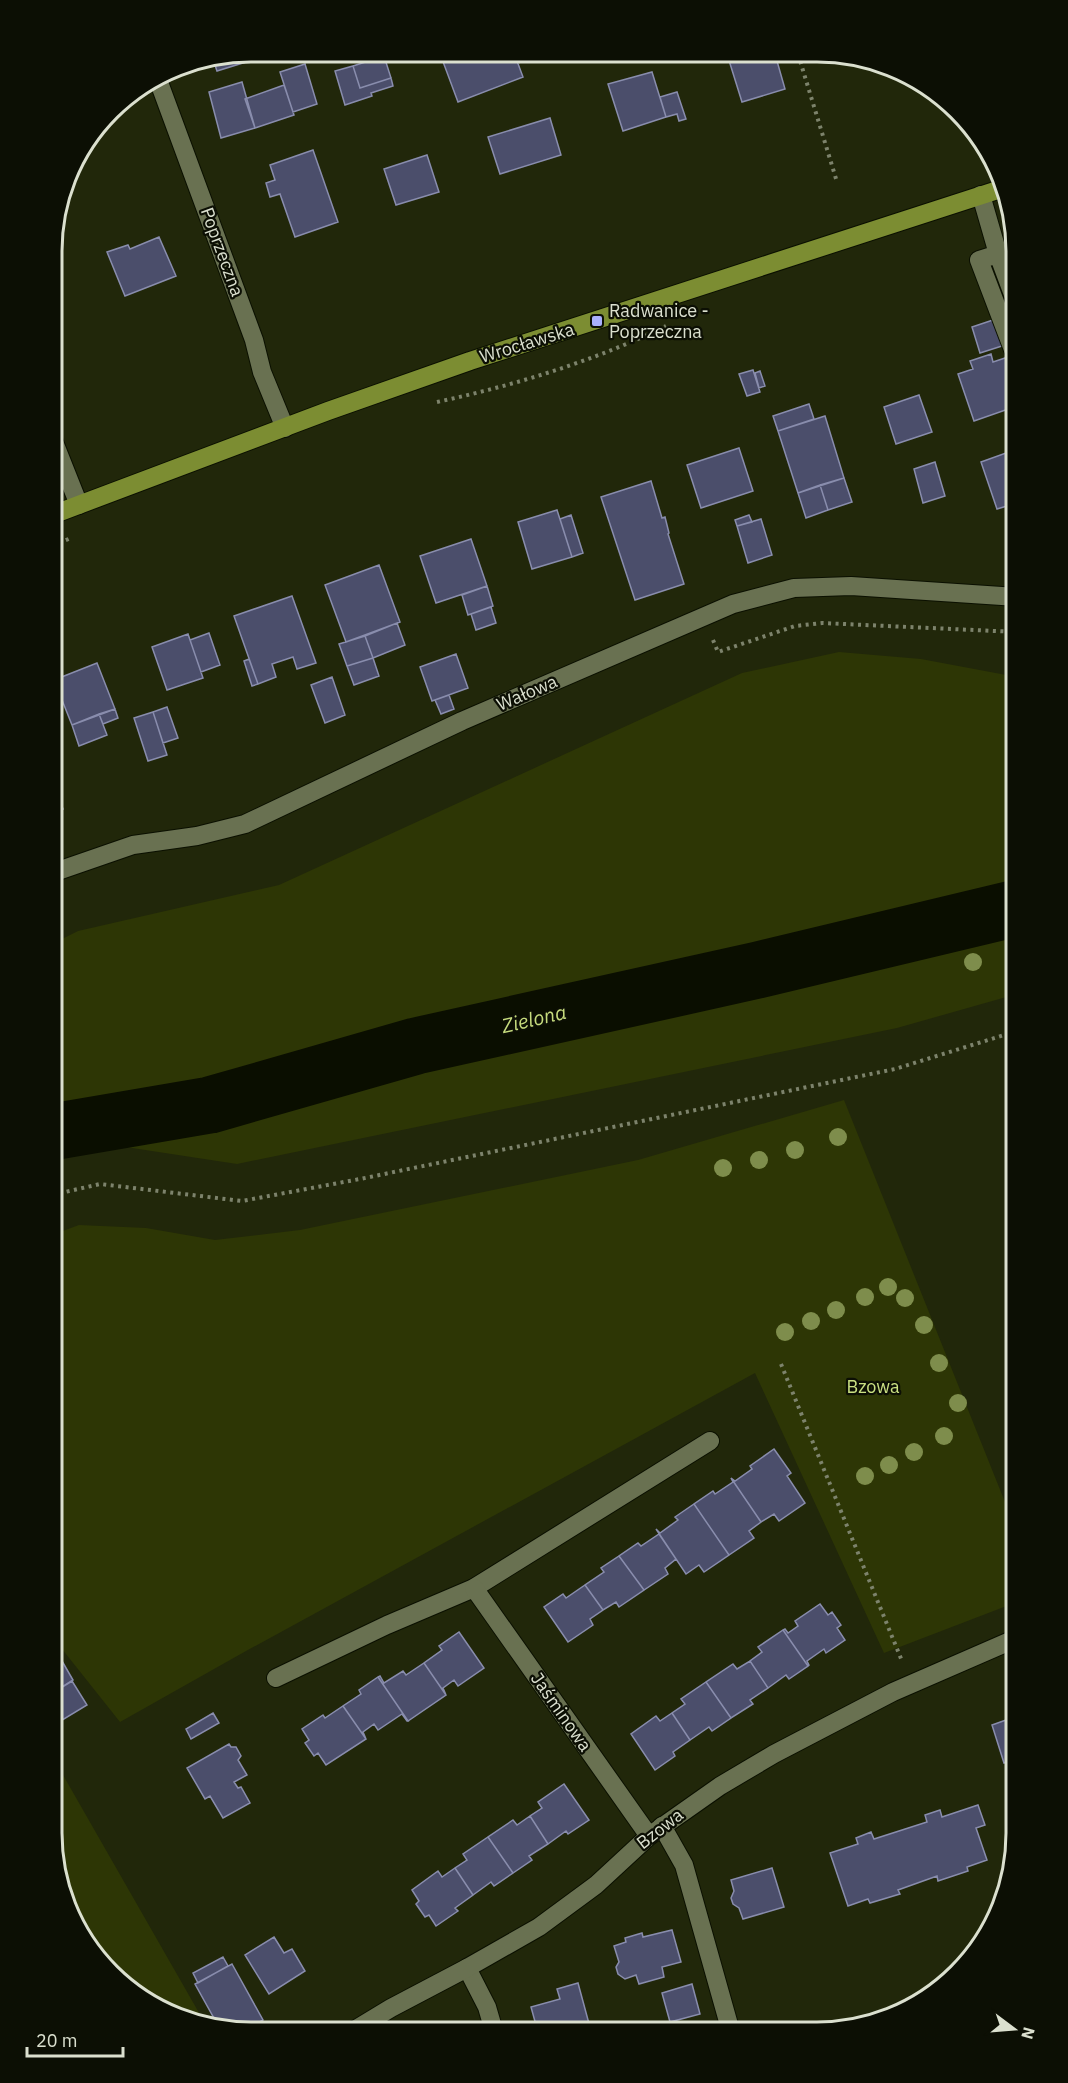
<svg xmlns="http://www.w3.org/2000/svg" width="1068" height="2083" viewBox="0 0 1068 2083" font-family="'IBM Plex Sans',sans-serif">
<rect width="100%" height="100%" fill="#21270a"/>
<path fill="#2d3605" d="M839 652 921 659 1017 677V994L897 1028 237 1164 106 1144 60 1147 52 1150V944L78 931 279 885 742 673Z
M844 1100 1017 1532V1602L884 1653 755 1373 246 1651 120 1722 58 1644 51 1632 52 1235 79 1225 146 1228 215 1240 300 1230 638 1160Z
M51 1754 206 2025 163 2012 119 1983 61 1896 51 1832Z"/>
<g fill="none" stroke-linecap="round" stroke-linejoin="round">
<path stroke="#0a0e00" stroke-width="57" d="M52 1132 210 1105 416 1046 758 970 1017 908"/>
</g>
<path fill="#4b4e6b" stroke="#898dad" stroke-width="1.5" d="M250 51H260L262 57 217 71 213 59Z
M460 52 514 53 523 77 458 102 442 59Z
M515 53H531L532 58 518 63Z
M727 54H775L785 89 742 102Z
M384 56 391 78 360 88 353 66Z
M305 64 317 104 293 112 280 72Z
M353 66 360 88 391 78 393 86 371 93 372 96 345 105 335 71Z
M652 72 666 117 623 131 608 84Z
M242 82 255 128 221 138 209 92Z
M284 85 294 115 255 128 245 99Z
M677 92 686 119 679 121 677 114 666 117 660 97Z
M550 118 561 155 500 174 488 137Z
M313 150 338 222 295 237 280 194 270 197 266 183 275 180 270 165Z
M427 155 439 192 396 205 384 169Z
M159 237 176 276 125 296 107 252 128 245 130 249Z
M993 320 1002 346 980 353 972 327Z
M991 354 993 362 1008 357 1017 385V406L974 421 958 374 973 369 970 361Z
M753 370 760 392 747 396 739 374Z
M760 371 765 386 759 388 755 373Z
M919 395 932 432 896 444 884 407Z
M809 404 814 419 778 431 773 416Z
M825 416 844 478 798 493 778 431Z
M739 448 753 491 701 508 687 465Z
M1017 449V503L997 509 981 462Z
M935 462 945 496 923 503 914 469Z
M844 478 852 502 828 510 820 485Z
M651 481 662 518 665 517 669 533 668 534 684 584 635 600 601 497Z
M820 485 828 510 806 518 798 493Z
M557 510 572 557 532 569 518 522Z
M571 515 583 553 572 557 560 519Z
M749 515 752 522 737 526 735 520Z
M761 519 772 555 748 563 737 526Z
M471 539 487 586 436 603 420 556Z
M379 565 400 622 346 642 325 585Z
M487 586 493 606 468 615 462 595Z
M292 596 316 663 297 669 293 657 272 664 276 677 258 684 234 616Z
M491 607 496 623 476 630 471 614Z
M397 623 405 645 373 658 365 636Z
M209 633 220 665 201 672 190 640Z
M188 634 203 678 167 690 152 647Z
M365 636 373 658 347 666 339 644Z
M456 654 468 688 432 701 420 667Z
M373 658 379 676 354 685 347 666Z
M249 659 258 684 252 686 244 661Z
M97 663 115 709 72 725 54 680Z
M332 677 345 715 325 723 311 685Z
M449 695 454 709 441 714 435 700Z
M167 707 178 738 163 743 153 712Z
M115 709 118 718 103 724 99 714Z
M153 712 167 755 148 761 134 718Z
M99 714 107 735 79 746 72 725Z
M52 780 63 809 52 813Z
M774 1449 791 1473 787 1476 805 1503 779 1521 774 1514 761 1522 731 1478 735 1481 752 1469 750 1466Z
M731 1478 761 1522 749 1531 754 1538 729 1555 694 1504 713 1491 715 1494 733 1482Z
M694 1504 729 1555 704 1572 699 1565 686 1574 656 1529 660 1533 678 1520 675 1517Z
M659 1534 676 1559 665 1568 668 1574 644 1590 619 1556 638 1543 641 1546Z
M619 1556 644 1590 619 1607 616 1602 603 1610 585 1585 604 1572 601 1568Z
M585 1585 603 1610 590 1619 593 1625 568 1642 544 1607 563 1594 566 1598Z
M820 1604 828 1615 832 1612 841 1625 837 1628 845 1640 826 1653 824 1649 807 1661 809 1665 808 1666 783 1630 785 1629 788 1633 798 1626 795 1621Z
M783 1630 808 1666 789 1679 786 1675 768 1688 750 1661 762 1652 758 1647Z
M459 1632 484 1668 458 1686 454 1680 443 1688 446 1695 424 1663 442 1650 439 1646Z
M62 1661 73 1680 51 1694V1668Z
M750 1661 768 1688 750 1700 753 1704 731 1718 706 1682 733 1664 737 1669Z
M424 1663 446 1695 408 1721 378 1677 380 1676 384 1683 403 1671 406 1675Z
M378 1677 408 1721H407L402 1714 378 1730 374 1724 363 1732 366 1739 343 1706 361 1694 359 1690Z
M72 1681 87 1705 59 1722 51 1708V1694Z
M706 1682 731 1718 712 1731 709 1727 690 1740 672 1713 685 1704 681 1699Z
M343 1706 366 1739 326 1765 318 1753 314 1756 305 1743 309 1740 302 1729 323 1715 325 1718Z
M213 1713 219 1723 191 1739 186 1729Z
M672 1713 690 1740 673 1752 675 1756 655 1770 631 1734 656 1716 660 1721Z
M1017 1716V1759L1004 1763 992 1725Z
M229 1744 231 1747H236L241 1756 238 1760 247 1775 234 1782 238 1788 241 1787 250 1803 223 1818 210 1796 205 1799 187 1768Z
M564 1784 589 1820 568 1834 566 1831 548 1844 530 1816 542 1808 538 1802Z
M978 1805 985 1825 976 1828 987 1860 967 1867 968 1871 938 1881 937 1876 898 1890 900 1894 870 1903 868 1899 848 1906 830 1853 858 1844 856 1838 871 1832 874 1839 927 1822 925 1815 940 1810 942 1817Z
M530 1816 548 1844 529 1856 532 1860 513 1873 488 1837 513 1820 517 1825Z
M488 1837 513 1873 494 1886 491 1882 473 1895 455 1868 467 1860 463 1854Z
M455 1868 473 1895 455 1908 458 1911 436 1926 429 1915 425 1917 416 1904 419 1901 412 1890 438 1871 442 1877Z
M772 1868 784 1907 743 1919 739 1908 733 1904 731 1898 734 1891 731 1880Z
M672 1930 681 1962 662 1967 664 1977 639 1984 636 1975 625 1979 618 1974 616 1967 619 1962 614 1946 626 1942 625 1938 642 1933 643 1937Z
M274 1937 284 1953 292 1949 305 1971 269 1994 245 1955Z
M223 1957 228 1966 198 1983 193 1973Z
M232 1964 263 2020 245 2030 220 2029 195 1984Z
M578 1983 591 2031H536L534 2026 536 2025 531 2007 560 1999 557 1989Z
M692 1984 700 2014 670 2022 662 1993Z"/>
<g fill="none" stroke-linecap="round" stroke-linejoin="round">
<g stroke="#0b1000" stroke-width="20">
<path id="lane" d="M981 195 998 254 1017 305
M998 254 979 260 1017 360
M52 437 79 505
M276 1678 387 1625 474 1588 710 1441
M662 1826 684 1865 731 2032
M467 1968 487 2007 494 2031"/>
</g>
<g stroke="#0b1000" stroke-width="20">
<path id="street" d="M157 77 254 340 262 372 285 428
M52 873 133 845 197 836 245 824 462 721 733 604 794 588 851 586 1017 597
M474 1588 649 1836
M353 2031 391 2008 467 1968 539 1927 596 1885 649 1836 720 1786 774 1754 893 1692 1017 1638"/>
</g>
<g stroke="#0b1000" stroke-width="20">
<path id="primary" d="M52 515 328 411 470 361 1007 187"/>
</g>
<path stroke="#7d836c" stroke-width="4" stroke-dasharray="3 4.5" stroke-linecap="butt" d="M798 54 837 182
M437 402C516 385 594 361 666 326
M52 546 71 538
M713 640 718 652 795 626 822 623 1017 632
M52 1195 100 1184 242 1201 360 1179 895 1069 1017 1031
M781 1364 902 1661"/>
<use href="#lane" stroke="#697151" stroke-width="18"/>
<use href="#street" stroke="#697151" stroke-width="18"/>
<use href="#primary" stroke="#7c8d32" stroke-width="18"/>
</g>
<g fill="#7e8d4c">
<circle cx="973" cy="962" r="9"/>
<circle cx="838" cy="1137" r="9"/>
<circle cx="795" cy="1150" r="9"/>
<circle cx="759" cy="1160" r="9"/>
<circle cx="723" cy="1168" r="9"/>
<circle cx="888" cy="1287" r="9"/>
<circle cx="865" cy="1297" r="9"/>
<circle cx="905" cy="1298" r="9"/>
<circle cx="836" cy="1310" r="9"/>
<circle cx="811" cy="1321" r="9"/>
<circle cx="924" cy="1325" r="9"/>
<circle cx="785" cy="1332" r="9"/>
<circle cx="939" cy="1363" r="9"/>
<circle cx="958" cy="1403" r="9"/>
<circle cx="944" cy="1436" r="9"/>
<circle cx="914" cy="1452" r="9"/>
<circle cx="889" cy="1465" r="9"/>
<circle cx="865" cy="1476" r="9"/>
</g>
<rect fill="#a9b0fc" stroke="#0c0f04" stroke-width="2" x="591" y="315" width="12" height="12" rx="3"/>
<g text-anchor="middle" stroke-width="4.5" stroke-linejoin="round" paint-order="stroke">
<g font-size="18" fill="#dbe0cf" stroke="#0c0f04">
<text transform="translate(222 252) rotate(70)" y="6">Poprzeczna</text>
<text transform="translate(527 343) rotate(-17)" y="6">Wrocławska</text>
<text transform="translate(527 693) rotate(-23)" y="6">Wałowa</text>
<text transform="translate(561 1712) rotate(55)" y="6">Jaśminowa</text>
<text transform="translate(660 1829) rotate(-38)" y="6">Bzowa</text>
</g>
<g font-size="18" fill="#dbe0cf" stroke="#0c0f04" text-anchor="start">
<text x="609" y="317">Radwanice -<tspan x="609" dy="21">Poprzeczna</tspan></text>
</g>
<g font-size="18" fill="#cae082" stroke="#0c0f04">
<text x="873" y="1393">Bzowa</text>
</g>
<g font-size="20" font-style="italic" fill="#c7dc7e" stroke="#0c0f04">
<text transform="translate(534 1019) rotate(-13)" y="7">Zielona</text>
</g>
</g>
<path d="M0 0H1068V2083H0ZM251 62H817A189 189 0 0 1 1006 251V1833A189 189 0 0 1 817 2022H251A189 189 0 0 1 62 1833V251A189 189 0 0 1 251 62Z" fill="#0c0f04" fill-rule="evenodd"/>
<path fill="none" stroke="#dbe0cf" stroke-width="3" d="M251 62H817A189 189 0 0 1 1006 251V1833A189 189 0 0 1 817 2022H251A189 189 0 0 1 62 1833V251A189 189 0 0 1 251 62Z"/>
<g transform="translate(1014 2029) rotate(106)" stroke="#0c0f04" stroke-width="4.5" paint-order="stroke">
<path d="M0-4.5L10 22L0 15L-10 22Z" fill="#dbe0cf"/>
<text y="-9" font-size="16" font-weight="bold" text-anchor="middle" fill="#dbe0cf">N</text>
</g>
<path d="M27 2047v9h96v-9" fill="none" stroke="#dbe0cf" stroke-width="3"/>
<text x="36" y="2047" font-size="18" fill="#dbe0cf" stroke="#0c0f04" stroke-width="4.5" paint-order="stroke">20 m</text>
</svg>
